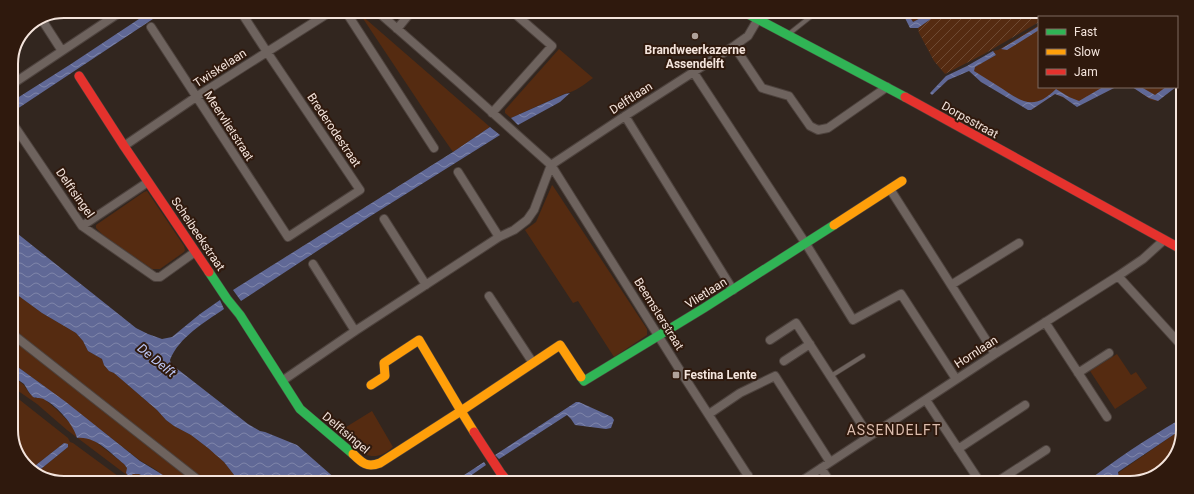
<svg xmlns="http://www.w3.org/2000/svg" width="1194" height="494" viewBox="0 0 1194 494" font-family="Roboto,sans-serif">
<defs>
<pattern id="garden-furrows" width="10" height="10" patternUnits="userSpaceOnUse"><rect width="10" height="10" fill="#552b11"/><path d="M-1 1l2-2M0 10L10 0M9 11l2-2" fill="none" stroke="#6e4a33"/></pattern>
<pattern id="water-waves" width="16" height="10" patternUnits="userSpaceOnUse"><rect width="16" height="10" fill="#606896"/><path d="M0 5q4-4 8 0t8 0" fill="none" stroke="#7f85a9"/></pattern>
</defs>
<rect width="100%" height="100%" fill="#32261f"/>
<path fill="#552b11" d="M360 14 490 127 453 152 430 119Z
M908 14H928L913 22Z
M1057 15H1150L1153 17H1053Z
M1039 25V87H1116L1077 106 1064 98 1055 94 1031 110 981 81 974 71V67L996 55 993 51 998 50Z
M1177 45 1183 60V82L1177 86Z
M559 49 593 78C585 84 575 92 564 94L511 118 505 113V110Z
M1133 87H1175L1158 101 1151 100Z
M552 185 553 186 647 329V335L614 357 578 301 573 303 525 230 536 222Z
M147 191 184 246 185 250 184 252 160 269H152L103 235 96 228V225L144 192Z
M11 290 16 294 42 313 76 333 83 341 88 351 102 359 104 365 109 371 114 373 157 410 166 420 174 426 191 435 208 448 224 462 238 480H203L11 330Z
M11 338 194 480H165C161 470 146 465 138 459 96 426 54 393 11 362Z
M1117 354 1131 375 1136 372 1147 388 1115 409 1090 371Z
M11 375 24 385 29 393 35 398H43L56 409 71 424 76 432 85 437 96 442 124 464 127 468 133 474H139L149 479H132L67 430 37 404 11 386Z
M11 393 68 438 70 442 73 443 122 479H44L36 473 68 447 64 443 31 469 22 462 11 434V416L19 409 17 405 11 409Z
M372 411 393 447C370 468 356 448 338 432Z
M1179 431V450L1160 474 1130 483H1122L1119 478 1118 473Z"/>
<path fill="url(#garden-furrows)" d="M938 14 1051 15 1047 17H1039V22L984 54 945 74 934 61 919 33 918 28Z"/>
<path fill="url(#water-waves)" d="M151 11H165L11 113V102L71 64Z
M903 14H908L913 22 928 14H938L918 28H910Z
M1039 26V30L1007 50 1001 49Z
M993 51 996 55 975 67 974 71C982 76 990 81 998 86 1021 101 1033 112 1056 89L1069 97 1079 101 1103 87H1116L1077 107 1063 97 1055 94 1031 110H1028L981 82 969 71 948 80 932 95 930 93 946 76 967 66Z
M1132 87H1141L1155 95 1166 87H1176L1158 101 1149 98Z
M570 93 560 102 518 125 511 118 565 94Z
M490 127 500 135 369 217 241 301 233 290 453 152Z
M11 228 13 230 136 328 148 334 162 339 172 337 200 314 220 300 224 309C205 322 179 337 170 360L171 364 248 424 260 431 265 432 297 445 337 480H238L224 462 208 448 191 435 174 426 166 420 157 410 114 373 109 371 104 365 102 359 88 351 83 341 76 333 42 313 16 294 11 290Z
M11 362 66 402 140 461 163 475 165 480 149 479 139 474H133L129 477 126 473 127 468 124 464C110 453 96 436 77 438 74 425 57 406 45 400 41 397 37 399 33 397 29 393 27 389 24 384 20 381 15 378 11 375Z
M576 402H579L612 417 614 420 611 428 606 429 575 425 571 419 567 415 499 459 495 455Z
M1179 420V431L1118 472 1119 478 1122 483H1105L1101 482 1099 483H1085C1115 460 1146 439 1179 420Z
M64 443 68 444V447L36 473 31 469Z
M484 462 486 465 463 481H455Z"/>
<g fill="none" stroke-linecap="round" stroke-linejoin="round">
<g stroke="#4d423d" stroke-width="5.5">
<path id="lane" d="M790 33 814 14
M831 376 863 356"/>
</g>
<g stroke="#4d423d" stroke-width="10">
<path id="street" d="M346 12 434 148
M378 12 457 81 551 165 681 372 752 482
M42 20 62 51
M151 27 288 237 360 190 267 52 241 12
M397 29 411 12
M734 46 762 88 789 96 810 126 818 130 828 128 887 87
M694 73 806 244 853 320 901 294 956 379
M11 85 122 11
M492 113 552 46 514 13
M625 116 733 290
M11 121 82 226 155 277H160L195 252
M124 146 196 97 330 12
M458 172 499 237
M890 189 995 354
M384 219 426 285
M82 226 148 182
M313 264 355 331
M1118 276 1180 344
M951 285 1019 243
M489 296 533 363
M1045 322 1107 417
M11 333 198 480
M770 340 796 323 869 436
M784 361 810 344
M1078 373 1109 353
M282 381 355 331 499 237 514 230 527 220 534 210 551 165 625 116 734 46 748 36 758 19
M926 400 980 482
M709 414 740 393 775 376 830 462
M958 449 1025 405
M821 468 830 482
M738 482 748 475
M800 482 995 354 1118 276 1143 259 1164 240
M907 482 909 481
M995 483 1046 450"/>
</g>
<g stroke="#4d423d" stroke-width="10">
<path id="fast" d="M746 13 905 97
M209 272 227 299 240 315 300 409 353 454
M581 377 584 381 704 308 834 225"/>
</g>
<g stroke="#4d423d" stroke-width="10">
<path id="slow" d="M834 225 902 181
M371 385 385 376 384 363 419 340 461 411 560 345 581 377
M353 454C362 463 367 468 380 463L461 411 474 432"/>
</g>
<g stroke="#4d423d" stroke-width="10">
<path id="jam" d="M79 76 124 146 209 272
M905 97 1181 249
M474 432 500 472 507 481"/>
</g>
<use href="#lane" stroke="#6e635e" stroke-width="4"/>
<use href="#street" stroke="#6e635e" stroke-width="8"/>
<use href="#fast" stroke="#30b455" stroke-width="9"/>
<use href="#slow" stroke="#ff9f0a" stroke-width="9"/>
<use href="#jam" stroke="#e5322d" stroke-width="9"/>
</g>
<g fill="#b0a29a" stroke="#2f190d" stroke-width="1.5">
<circle cx="695" cy="36" r="4"/>
<rect x="672" y="371" width="8" height="8" rx="2"/>
</g>
<g text-anchor="middle" stroke-width="4" stroke-linejoin="round" paint-order="stroke">
<g font-size="12" font-weight="bold" fill="#f4e4dc" stroke="#2f190d">
<text x="695" y="54">Brandweerkazerne<tspan x="695" dy="14">Assendelft</tspan></text>
<text x="684" y="379" text-anchor="start">Festina Lente</text>
</g>
<g font-size="12" fill="#f4e4dc" stroke="#2f190d">
<text transform="translate(220 68) rotate(-33)" y="4">Twiskelaan</text>
<text transform="translate(631 98) rotate(-33)" y="4">Delftlaan</text>
<text transform="translate(970 120) rotate(29)" y="4">Dorpsstraat</text>
<text transform="translate(229 126) rotate(57)" y="4">Meervlietstraat</text>
<text transform="translate(334 130) rotate(56)" y="4">Brederodestraat</text>
<text transform="translate(75 193) rotate(55)" y="4">Delftsingel</text>
<text transform="translate(198 234) rotate(56)" y="4">Scheibeekstraat</text>
<text transform="translate(706 293) rotate(-32)" y="4">Vlietlaan</text>
<text transform="translate(659 314) rotate(58)" y="4">Beemsterstraat</text>
<text transform="translate(976 352) rotate(-33)" y="4">Hornlaan</text>
<text transform="translate(346 433) rotate(40)" y="4">Delftsingel</text>
</g>
<g font-size="13" font-style="italic" fill="#bdc7f7" stroke="#2f190d">
<text transform="translate(157 360) rotate(39)" y="5">De Delft</text>
</g>
<g font-size="14" letter-spacing="1" fill="#dbbcad" stroke="#2f190d">
<text x="894" y="435">ASSENDELFT</text>
</g>
</g>
<path d="M0 0H1194V494H0ZM64 18H1130A46 46 0 0 1 1176 64V430A46 46 0 0 1 1130 476H64A46 46 0 0 1 18 430V64A46 46 0 0 1 64 18Z" fill="#2f190d" fill-rule="evenodd"/>
<path fill="none" stroke="#f4e4dc" stroke-width="2" d="M64 18H1130A46 46 0 0 1 1176 64V430A46 46 0 0 1 1130 476H64A46 46 0 0 1 18 430V64A46 46 0 0 1 64 18Z"/>
<rect x="1038" y="16" width="140" height="72" fill="#2f190d" stroke="#7e6a60"/>
<rect x="1046" y="29" width="20" height="6" fill="#30b455" stroke="#7e6a60"/>
<text x="1074" y="36" font-size="12" fill="#f4e4dc">Fast</text>
<rect x="1046" y="49" width="20" height="6" fill="#ff9f0a" stroke="#7e6a60"/>
<text x="1074" y="56" font-size="12" fill="#f4e4dc">Slow</text>
<rect x="1046" y="69" width="20" height="6" fill="#e5322d" stroke="#7e6a60"/>
<text x="1074" y="76" font-size="12" fill="#f4e4dc">Jam</text>
</svg>
